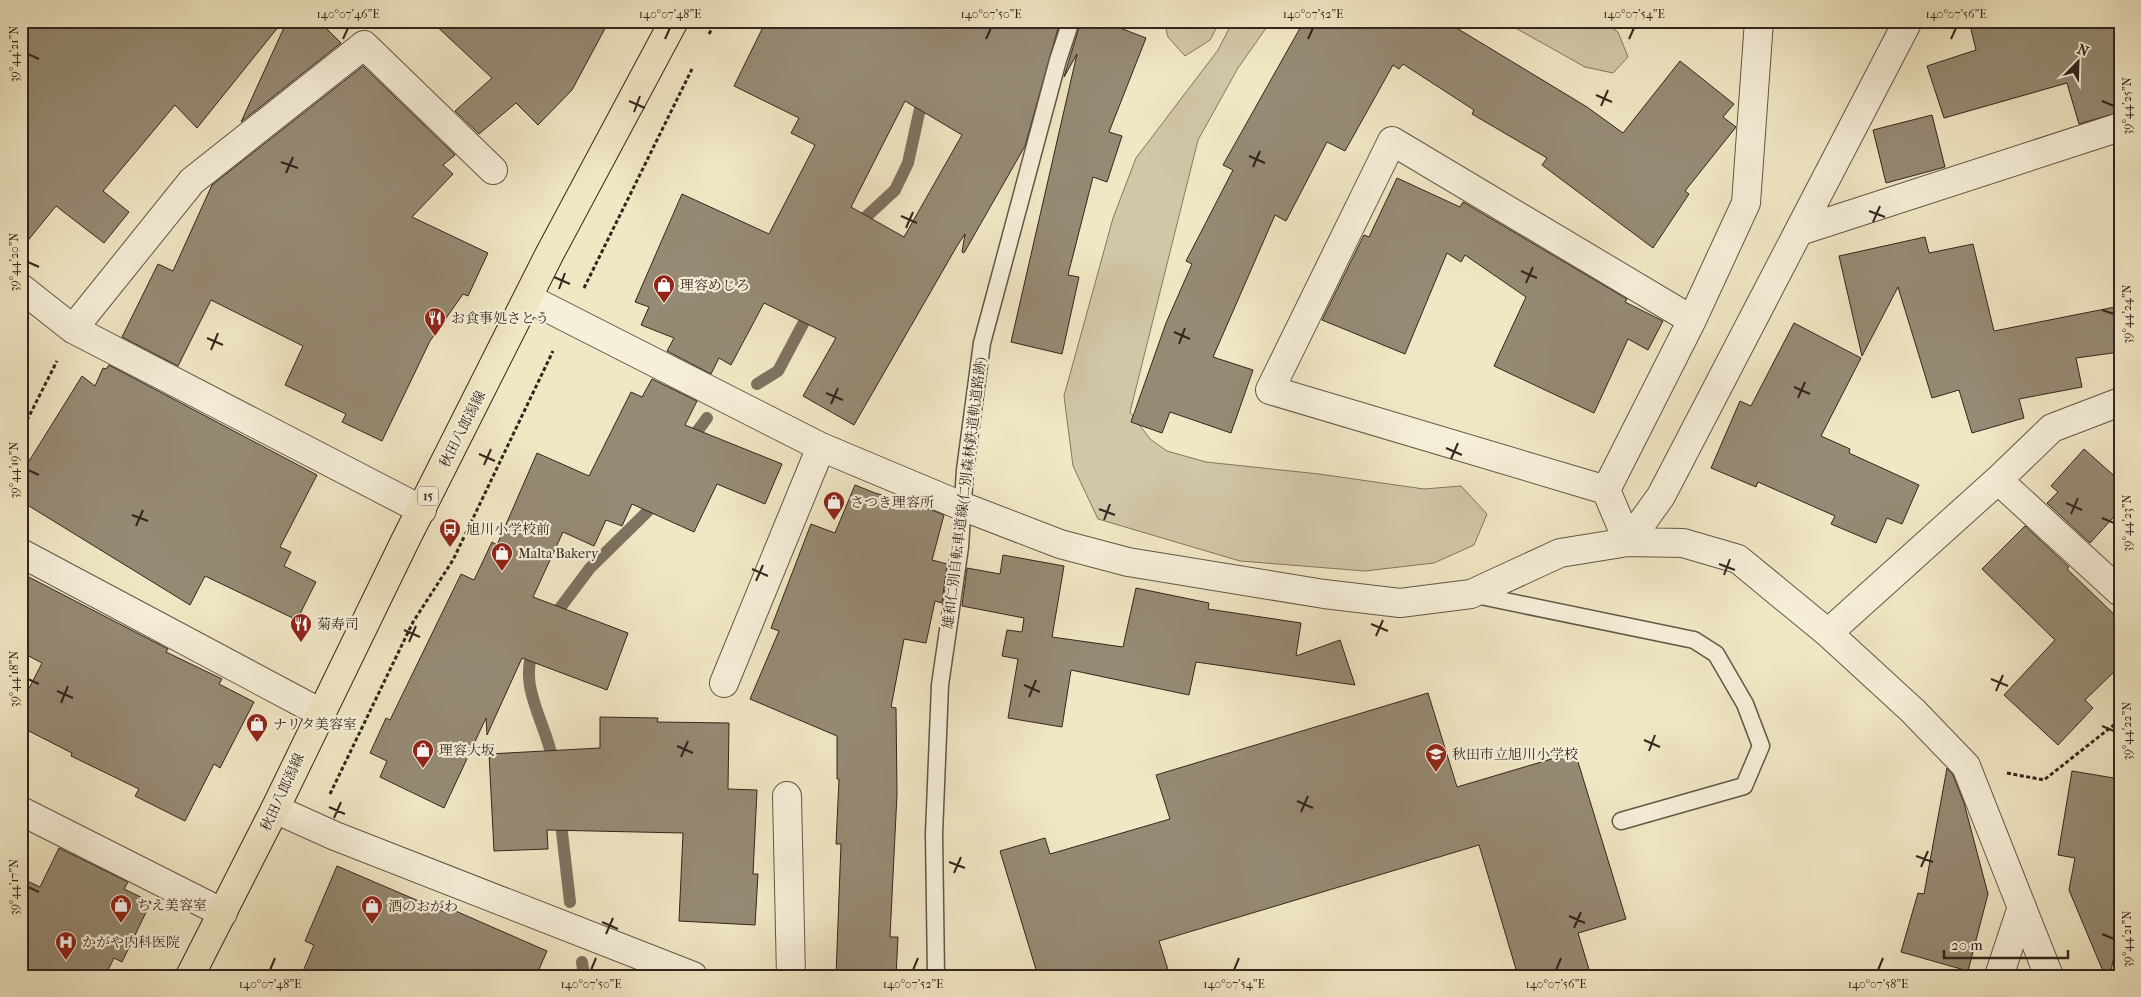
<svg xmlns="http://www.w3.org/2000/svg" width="2141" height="997" viewBox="0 0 2141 997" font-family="'IM FELL French Canon','Noto Serif JP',serif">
<rect width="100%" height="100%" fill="#f1e7c4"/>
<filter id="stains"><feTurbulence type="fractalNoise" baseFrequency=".004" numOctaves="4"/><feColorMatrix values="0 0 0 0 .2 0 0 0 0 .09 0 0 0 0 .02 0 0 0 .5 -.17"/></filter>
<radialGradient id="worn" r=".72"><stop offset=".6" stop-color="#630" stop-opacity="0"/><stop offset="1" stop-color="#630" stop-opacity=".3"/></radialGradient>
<path fill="#d1c6a8" stroke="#827663" d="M1164 21H1220L1210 40 1185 56 1168 37Z
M1233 21H1271L1238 68 1198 140 1130 412 1150 439 1167 451 1206 462 1319 474 1424 489 1461 486 1487 514 1474 545 1434 563 1365 571 1240 561 1098 519 1073 466 1064 396 1113 218 1136 158 1218 50Z
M1503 21H1602L1618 32 1628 57 1613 73 1585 67Z"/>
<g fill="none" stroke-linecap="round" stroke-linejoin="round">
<path stroke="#7e7260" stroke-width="12" d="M854 228 895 190 908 163 923 95
M757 384 778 371 812 307
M688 444 707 418
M551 620 590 568 649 510 656 498
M535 646C515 687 550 727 554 768
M560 815 570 902
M582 962 584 976"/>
</g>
<path fill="#968a74" stroke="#33251e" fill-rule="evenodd" d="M21 21H283L197 128 175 105 103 191 129 212 104 243 56 206 21 249Z
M287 21H319L341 43 241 122Z
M431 21H609L572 90 538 125 516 103 479 134 455 111 492 78Z
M766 21H1060L1025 146 964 253 962 252 965 234 957 246 854 425 803 396 836 338 764 303 731 365 719 358 711 374 667 351 674 338 641 325 649 307 635 302 682 194 769 234 815 145 791 133 799 118 734 86ZM905 101 962 135 904 237 851 207Z
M1081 21H1102L1146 38 1109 132 1122 136 1107 182 1093 177 1068 275 1079 277 1062 354 1011 342 1077 54 1064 77Z
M1304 21H1445L1587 107 1623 133 1680 61 1734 104 1723 117 1736 127 1685 191 1689 194 1653 248 1542 165 1547 158 1472 114 1474 110 1403 64 1399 69 1393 65 1345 151 1327 142 1286 221 1275 215 1213 357 1253 370 1231 433 1170 412 1162 433 1131 422 1166 323 1192 264 1186 261 1233 170 1223 165Z
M1969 21H2120V112L2079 124 2067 83 1944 118 1927 66 1976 50Z
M363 66 455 155 443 165 453 174 412 217 488 253 468 296 463 294 430 341 382 441 342 422 346 414 285 385 303 346 211 300 178 366 122 337 158 264 173 271 212 185Z
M1932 115 1945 167 1886 183 1873 130Z
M1397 178 1460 207 1463 202 1627 299 1625 302 1663 321 1648 350 1628 339 1594 413 1494 366 1526 297 1465 255 1461 262 1447 253 1405 354 1322 320 1364 235 1369 237Z
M1925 237 1929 253 1973 244 1994 331 2120 306V352L2076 358 2082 387 2019 399 2024 418 1972 433 1959 390 1932 398 1898 287 1862 356 1839 256Z
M1794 323 1861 358 1821 436 1850 449 1849 453 1919 485 1902 524 1887 518 1876 543 1831 524 1835 516 1758 482 1756 487 1711 468 1740 401 1751 406Z
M109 365 317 475 280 547 291 552 284 566 316 582 297 620 205 576 190 605 21 501V474L82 376 95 386 103 368 106 369Z
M652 379 697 401 685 425 782 464 765 504 717 484 694 532 632 504 622 526 606 520 594 546 563 532 533 597 628 633 607 690 522 658 487 735 486 718 444 808 380 777 387 761 370 753 386 718 390 720 461 574 474 580 492 542 497 545 537 453 589 476 631 392 642 397Z
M2084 449 2120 481V510L2090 543 2047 503 2058 492 2051 486Z
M855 485 875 493 916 504 944 515 932 560 947 564 942 603 935 601 926 643 904 639 891 707 896 708 897 794 890 937H898L896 976 836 975 841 844H836L839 779H837V736L750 699 779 631 771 628 811 524 835 533Z
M2025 526 2069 567 2067 569 2120 620V666L2085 700 2093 708 2058 745 2004 695 2055 640 1982 569Z
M1003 555 1064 566 1052 637 1123 647 1136 588 1209 603 1208 609 1301 623 1296 656 1340 640 1355 685 1196 662 1189 695 1071 670 1062 727 1008 718 1018 659 1002 656 1007 630 1022 632 1024 618 962 606 967 568 1000 574Z
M21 573 168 649 166 652 222 679 219 684 254 702 220 768 214 764 185 821 135 796 139 789 71 756 72 753 21 727V704L42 663 21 652Z
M1428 693 1457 787 1575 752 1626 919 1578 933 1591 976H1518L1479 845 1159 941 1170 976H1038L1000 851 1045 838 1050 854 1170 819 1156 775Z
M600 717 658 718 657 722 729 723 728 789 757 790 753 874H758L755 925 679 921 683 833 547 830 548 849 494 851 489 754 600 748Z
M1947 768 1953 775 1964 803 1988 894 1968 971 1901 952 1918 893 1924 894Z
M2072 771 2120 779V925L2110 976H2105L2069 890 2075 858 2058 855Z
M59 848 128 882 124 889 151 902 122 962 114 958 105 976H21V878L40 887Z
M337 866 449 914 451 909 547 951 536 976H301L314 945 305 941Z"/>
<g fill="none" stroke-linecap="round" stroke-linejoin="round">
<g stroke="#625648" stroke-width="19">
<path id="service" d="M1471 594 1694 640 1716 654 1745 704 1761 746 1744 786 1621 821
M936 976 934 834 940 685 960 547 965 470 982 343 1058 60 1071 21"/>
</g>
<g stroke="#625648" stroke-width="30">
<path id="minor" d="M1800 231 2120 127
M21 288 73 329 422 510
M528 298 821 447 964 507 1060 544 1128 562 1324 594 1400 603 1471 594 1560 553 1628 542 1683 543 1738 559 1828 633 1913 711 1966 766 2049 976
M73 329 192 181 364 45 493 170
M1998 480 2120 592
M1606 490 1270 390 1392 141 1692 320
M1628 542 1661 496 1908 21
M1628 542 1606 490 1692 320 1746 203 1759 21
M21 553 321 713
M1828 633 1998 480 2052 428 2120 402
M724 683 821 447
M787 796 791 976
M275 809 335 836 693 976
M21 811 223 913
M1999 976 2022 907"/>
</g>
<g stroke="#33251e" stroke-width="30">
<path id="primary" d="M190 976 275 809 405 541 550 253 674 21"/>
</g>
<path stroke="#33251e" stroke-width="3" stroke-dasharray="4 2.5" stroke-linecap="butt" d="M709 34 716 21
M584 288 692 69
M21 432 57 361
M2007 773 2044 780 2120 720
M330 794 413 622 453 560 553 351"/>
<use href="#service" stroke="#f6efd9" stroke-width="16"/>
<use href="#minor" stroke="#f6efd9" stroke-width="28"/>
<use href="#primary" stroke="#f1e7c4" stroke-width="28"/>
</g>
<path fill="none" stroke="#33251e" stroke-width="2" d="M343 39 348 28M665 39 670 28M986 39 991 28M1308 39 1313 28M1629 39 1634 28M1951 39 1956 28M28 54 39 59M1596 95 1612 102M629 101 645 108M2102 101 2114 106M1601 106 1608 90M634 112 640 96M1249 156 1265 163M281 162 298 168M1253 167 1260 151M286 173 293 157M1869 211 1885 217M901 216 917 223M1873 222 1880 206M906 228 913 212M28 262 39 267M1521 271 1537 278M554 277 570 284M1526 283 1533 267M559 289 565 273M2102 310 2114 314M1174 332 1190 339M207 338 223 345M1179 344 1185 328M211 350 218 333M1794 387 1810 394M826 393 843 400M1798 398 1805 382M831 404 838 388M1446 448 1462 455M479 454 495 461M1451 459 1458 443M484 465 491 449M28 470 39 475M2066 503 2082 510M1099 509 1115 515M2071 514 2078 498M132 515 148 521M2102 518 2114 523M1104 520 1110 504M136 526 143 510M1719 564 1735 570M752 569 768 576M1724 575 1730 559M756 581 763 565M1371 624 1388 631M404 630 420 637M1376 636 1383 620M409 642 416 626M28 679 39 684M1991 679 2008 686M1024 685 1040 692M57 691 73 698M1996 691 2003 675M1029 697 1036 680M61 703 68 686M2102 726 2114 731M1644 740 1660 747M677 746 693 753M1649 751 1655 735M681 757 688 741M1297 801 1313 808M329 807 345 814M1301 812 1308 796M334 818 341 802M1916 856 1933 862M949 862 965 868M1921 867 1928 851M954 873 961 857M28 887 39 892M1569 916 1585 923M602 922 618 929M1574 928 1581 912M606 934 613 918M2102 934 2114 939M270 970 275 958M591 970 596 958M913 970 918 958M1234 970 1239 958M1556 970 1561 958M1878 970 1883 958"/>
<defs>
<g id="shop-pin" transform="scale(1.125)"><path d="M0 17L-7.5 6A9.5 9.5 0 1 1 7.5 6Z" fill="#8f2418" stroke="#f6efd9"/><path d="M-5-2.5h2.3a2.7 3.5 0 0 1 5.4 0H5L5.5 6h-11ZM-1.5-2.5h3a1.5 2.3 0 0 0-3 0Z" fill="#fff"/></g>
<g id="restaurant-pin" transform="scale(1.125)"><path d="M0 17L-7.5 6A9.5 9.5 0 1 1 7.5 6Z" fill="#8f2418" stroke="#f6efd9"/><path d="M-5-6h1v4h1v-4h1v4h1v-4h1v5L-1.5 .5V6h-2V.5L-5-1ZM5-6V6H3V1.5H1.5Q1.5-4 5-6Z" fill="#fff"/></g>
<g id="bus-pin" transform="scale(1.125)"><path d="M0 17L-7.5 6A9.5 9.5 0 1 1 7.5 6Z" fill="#8f2418" stroke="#f6efd9"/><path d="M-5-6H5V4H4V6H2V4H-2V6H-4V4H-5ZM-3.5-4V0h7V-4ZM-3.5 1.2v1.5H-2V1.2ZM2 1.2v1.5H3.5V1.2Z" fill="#fff"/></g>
<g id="school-pin" transform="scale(1.125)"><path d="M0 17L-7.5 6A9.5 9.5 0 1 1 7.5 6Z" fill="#8f2418" stroke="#f6efd9"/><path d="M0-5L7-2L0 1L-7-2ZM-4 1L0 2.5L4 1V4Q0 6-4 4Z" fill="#fff"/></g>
<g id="hospital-pin" transform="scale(1.125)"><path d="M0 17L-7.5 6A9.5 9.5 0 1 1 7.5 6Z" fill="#8f2418" stroke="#f6efd9"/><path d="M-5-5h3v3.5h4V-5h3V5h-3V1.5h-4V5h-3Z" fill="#fff"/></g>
</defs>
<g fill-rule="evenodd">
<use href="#shop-pin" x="664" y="285"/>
<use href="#restaurant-pin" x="435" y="318"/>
<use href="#shop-pin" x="834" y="502"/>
<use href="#bus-pin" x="450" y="529"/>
<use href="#shop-pin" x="502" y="553"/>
<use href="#restaurant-pin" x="301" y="624"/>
<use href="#shop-pin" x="257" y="724"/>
<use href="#shop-pin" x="423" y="750"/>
<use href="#school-pin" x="1436" y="754"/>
<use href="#shop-pin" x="121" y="905"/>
<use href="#shop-pin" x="372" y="906"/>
<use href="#hospital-pin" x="66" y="942"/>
</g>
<g text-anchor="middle" stroke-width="4.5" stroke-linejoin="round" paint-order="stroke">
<rect fill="#f6efd9" stroke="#6e6256" stroke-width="1" x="418" y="486.5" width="20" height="19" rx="4"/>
<g font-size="12" font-weight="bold" fill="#33251e">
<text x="428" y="500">15</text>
</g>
<g font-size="14" fill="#33251e" stroke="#f6efd9" text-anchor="start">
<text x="680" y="290">理容めじろ</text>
<text x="451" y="323">お食事処さとう</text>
<text x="850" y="507">さつき理容所</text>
<text x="466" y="534">旭川小学校前</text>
<text x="518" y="558">Malta Bakery</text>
<text x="317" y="629">菊寿司</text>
<text x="273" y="729">ナリタ美容室</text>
<text x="439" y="755">理容大坂</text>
<text x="1452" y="759">秋田市立旭川小学校</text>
<text x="137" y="910">ちえ美容室</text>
<text x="388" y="911">酒のおがわ</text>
<text x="82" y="947">かがや内科医院</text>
</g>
<g font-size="14" fill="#33251e" stroke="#f6efd9">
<text transform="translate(462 429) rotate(-63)" y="5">秋田八郎潟線</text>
<text transform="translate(964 493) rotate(-83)" y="5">雄和仁別自転車道線(仁別森林鉄道軌道路跡)</text>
<text transform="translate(282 792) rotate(-65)" y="5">秋田八郎潟線</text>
</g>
</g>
<rect width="2141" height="997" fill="none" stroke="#f1e7c4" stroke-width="55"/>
<g transform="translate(2078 62) rotate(23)" stroke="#f6efd9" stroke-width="4" paint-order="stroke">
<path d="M0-4L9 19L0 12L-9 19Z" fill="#33251e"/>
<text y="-8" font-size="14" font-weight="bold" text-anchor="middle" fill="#33251e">N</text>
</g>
<path d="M1944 950v8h124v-8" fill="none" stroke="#33251e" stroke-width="2.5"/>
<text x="1951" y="950" font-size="15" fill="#33251e" stroke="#f6efd9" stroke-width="4" paint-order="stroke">20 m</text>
<rect x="28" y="28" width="2086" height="942" fill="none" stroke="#33251e" stroke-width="2"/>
<g font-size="12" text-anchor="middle" fill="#33251e">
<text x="348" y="18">140°07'46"E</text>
<text x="670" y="18">140°07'48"E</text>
<text x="991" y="18">140°07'50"E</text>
<text x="1313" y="18">140°07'52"E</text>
<text x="1634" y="18">140°07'54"E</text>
<text x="1956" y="18">140°07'56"E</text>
<text transform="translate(14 54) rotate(-90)" y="4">39°44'21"N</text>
<text transform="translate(2127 106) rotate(-90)" y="4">39°44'25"N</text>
<text transform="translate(14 262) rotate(-90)" y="4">39°44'20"N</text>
<text transform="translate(2127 314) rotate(-90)" y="4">39°44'24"N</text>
<text transform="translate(14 470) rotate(-90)" y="4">39°44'19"N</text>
<text transform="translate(2127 523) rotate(-90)" y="4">39°44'23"N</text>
<text transform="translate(14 679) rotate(-90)" y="4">39°44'18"N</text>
<text transform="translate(2127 731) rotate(-90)" y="4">39°44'22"N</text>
<text transform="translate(14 887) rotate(-90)" y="4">39°44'17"N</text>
<text transform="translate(2127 939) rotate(-90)" y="4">39°44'21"N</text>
<text x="270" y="988">140°07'48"E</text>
<text x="591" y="988">140°07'50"E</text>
<text x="913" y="988">140°07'52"E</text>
<text x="1234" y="988">140°07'54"E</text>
<text x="1556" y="988">140°07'56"E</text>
<text x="1878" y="988">140°07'58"E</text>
</g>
<rect width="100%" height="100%" filter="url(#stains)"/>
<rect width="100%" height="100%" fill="url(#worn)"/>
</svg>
